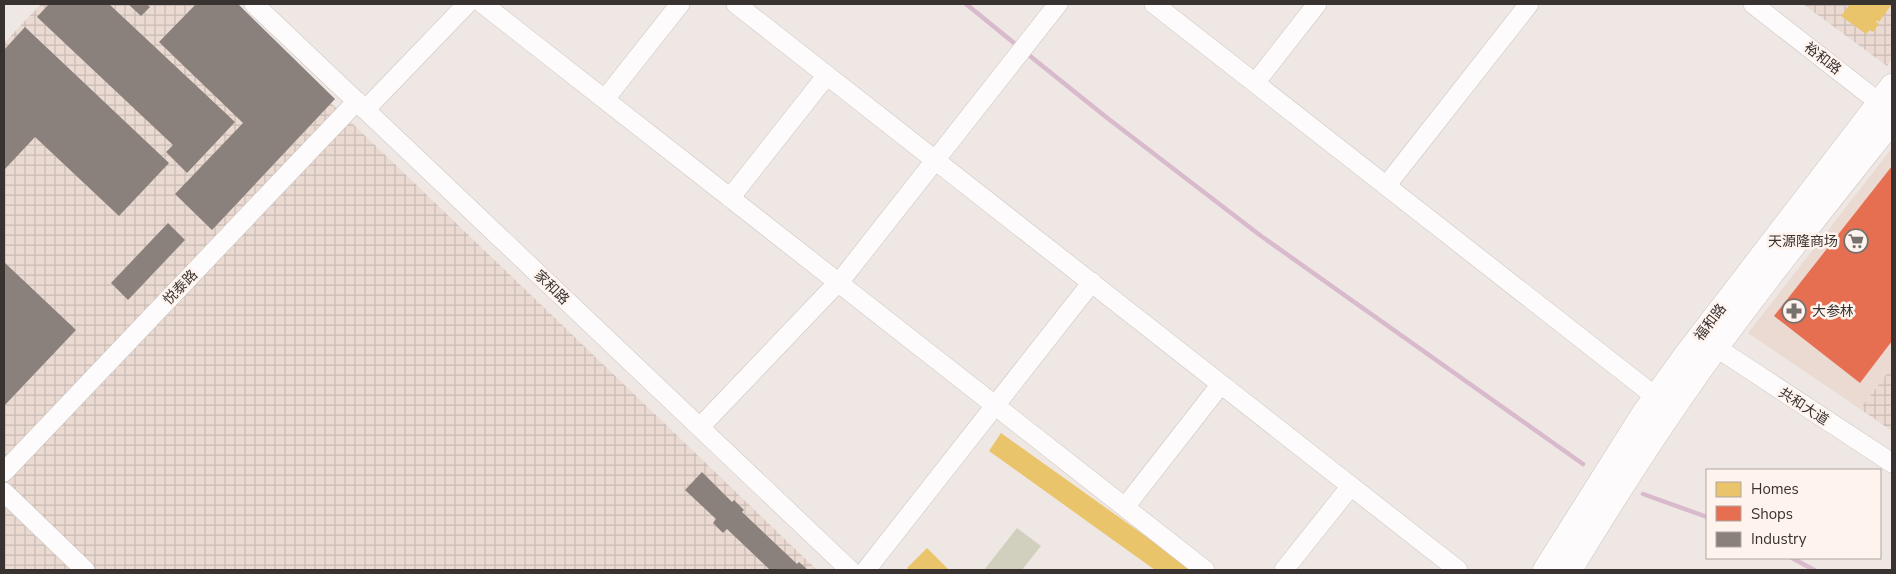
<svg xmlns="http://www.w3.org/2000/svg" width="1896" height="574" viewBox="0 0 1896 574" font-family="'Nunito Sans','Noto Sans SC',sans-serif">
<defs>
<pattern id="industrial-grid" width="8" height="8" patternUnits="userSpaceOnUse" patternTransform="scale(1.25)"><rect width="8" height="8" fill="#eadad2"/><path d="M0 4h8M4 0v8" fill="none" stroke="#c9bcb5"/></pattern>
</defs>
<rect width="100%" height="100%" fill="#efe7e3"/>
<path fill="#eadad2" d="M1892 148V367L1860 409 1748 333Z"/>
<path fill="url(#industrial-grid)" d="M41 4H228L817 570H4V43Z
M1803 4H1892V59L1887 66Z
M1892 367V431L1860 409Z"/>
<path fill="#d1d0bf" d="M1017 528 1041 546 1022 570H984Z"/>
<path fill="#e9c46a" d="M1850 4H1892L1879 22 1877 20 1876 22 1879 24 1873 32 1870 30 1866 34 1841 16Z
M1001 433 1193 570H1155L989 451Z
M927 548 949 570H909L907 568Z"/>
<path fill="#e76f51" d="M1892 166V341L1860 383 1774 316Z"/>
<path fill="#8a817c" d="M49 4H109L235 122 187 173 166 152 173 145 37 17Z
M128 4H147L150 7 141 16Z
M196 4H238L335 99 212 230 175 194 243 123 159 42Z
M25 27 169 163 119 216 35 137 4 170V50Z
M168 223 185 240 128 300 111 283Z
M4 262 76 330 4 406Z
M702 472 732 502 734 500 744 510 742 512 797 564 799 562 808 570H770L727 529 723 533 713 523 716 519 685 490Z"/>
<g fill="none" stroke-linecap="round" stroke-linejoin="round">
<path stroke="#d9bacd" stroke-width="4.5" d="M966 4 1019 47
M1025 52 1106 117 1261 236 1583 464
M1643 494 1707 517
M1792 558 1814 570"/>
<g stroke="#cac4c0" stroke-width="20">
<path id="minor" d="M254 4 850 570
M483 4 1205 570
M736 4 1458 570
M1154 4 1656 397
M1753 4 1890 111
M1255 83 1317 4
M605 99 680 4
M365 110 467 4
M1386 186 1529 4
M730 198 827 75
M1717 348 1892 463
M700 427 845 275 1058 4
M4 472 357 101
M4 492 85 570
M1125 507 1221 384
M866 570 1092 282
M1284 570 1351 486"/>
</g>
<g stroke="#cac4c0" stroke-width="25">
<path id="major" d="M1545 570 1644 413 1685 356 1892 86
M1570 570C1611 502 1654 435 1700 370 1761 285 1827 203 1892 121"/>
</g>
<use href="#minor" stroke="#fdfbfb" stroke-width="19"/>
<use href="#major" stroke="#fdfbfb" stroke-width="24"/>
</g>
<defs>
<g id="supermarket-ring" transform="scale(1.25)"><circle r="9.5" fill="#fff3ed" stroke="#78726f" stroke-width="1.5"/><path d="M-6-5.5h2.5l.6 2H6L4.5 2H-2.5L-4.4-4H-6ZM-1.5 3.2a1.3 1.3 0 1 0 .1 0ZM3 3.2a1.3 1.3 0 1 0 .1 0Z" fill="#78726f"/></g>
<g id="pharmacy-ring" transform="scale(1.25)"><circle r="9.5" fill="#fff3ed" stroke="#78726f" stroke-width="1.5"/><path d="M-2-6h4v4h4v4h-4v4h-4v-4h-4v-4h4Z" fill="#78726f"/></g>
</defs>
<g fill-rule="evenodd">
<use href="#supermarket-ring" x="1856" y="241"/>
<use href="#pharmacy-ring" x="1794" y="311"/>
</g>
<g text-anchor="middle" stroke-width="5" stroke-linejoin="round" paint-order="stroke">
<g font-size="14" fill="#383330" stroke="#fff3ed">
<text transform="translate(1823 58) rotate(38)" y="5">裕和路</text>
<text transform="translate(180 287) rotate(-46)" y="5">悦泰路</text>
<text transform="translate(552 287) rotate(44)" y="5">家和路</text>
<text transform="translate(1710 322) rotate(-53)" y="5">福和路</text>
<text transform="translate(1804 406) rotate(33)" y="5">共和大道</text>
</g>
<g font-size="14" fill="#383330" stroke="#fff3ed" text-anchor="end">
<text x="1838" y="246">天源隆商场</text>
<text x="1812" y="316" text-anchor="start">大参林</text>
</g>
</g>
<rect width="1896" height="574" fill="none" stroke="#383330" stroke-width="10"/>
<rect x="1706" y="469" width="175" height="90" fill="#fff3ed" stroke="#afa6a1"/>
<rect x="1716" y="482" width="25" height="15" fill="#e9c46a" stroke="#afa6a1"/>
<text x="1751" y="494" font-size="15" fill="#383330">Homes</text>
<rect x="1716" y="506" width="25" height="15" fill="#e76f51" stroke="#afa6a1"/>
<text x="1751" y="519" font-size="15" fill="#383330">Shops</text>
<rect x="1716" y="532" width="25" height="15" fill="#8a817c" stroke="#afa6a1"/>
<text x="1751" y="544" font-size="15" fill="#383330">Industry</text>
</svg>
